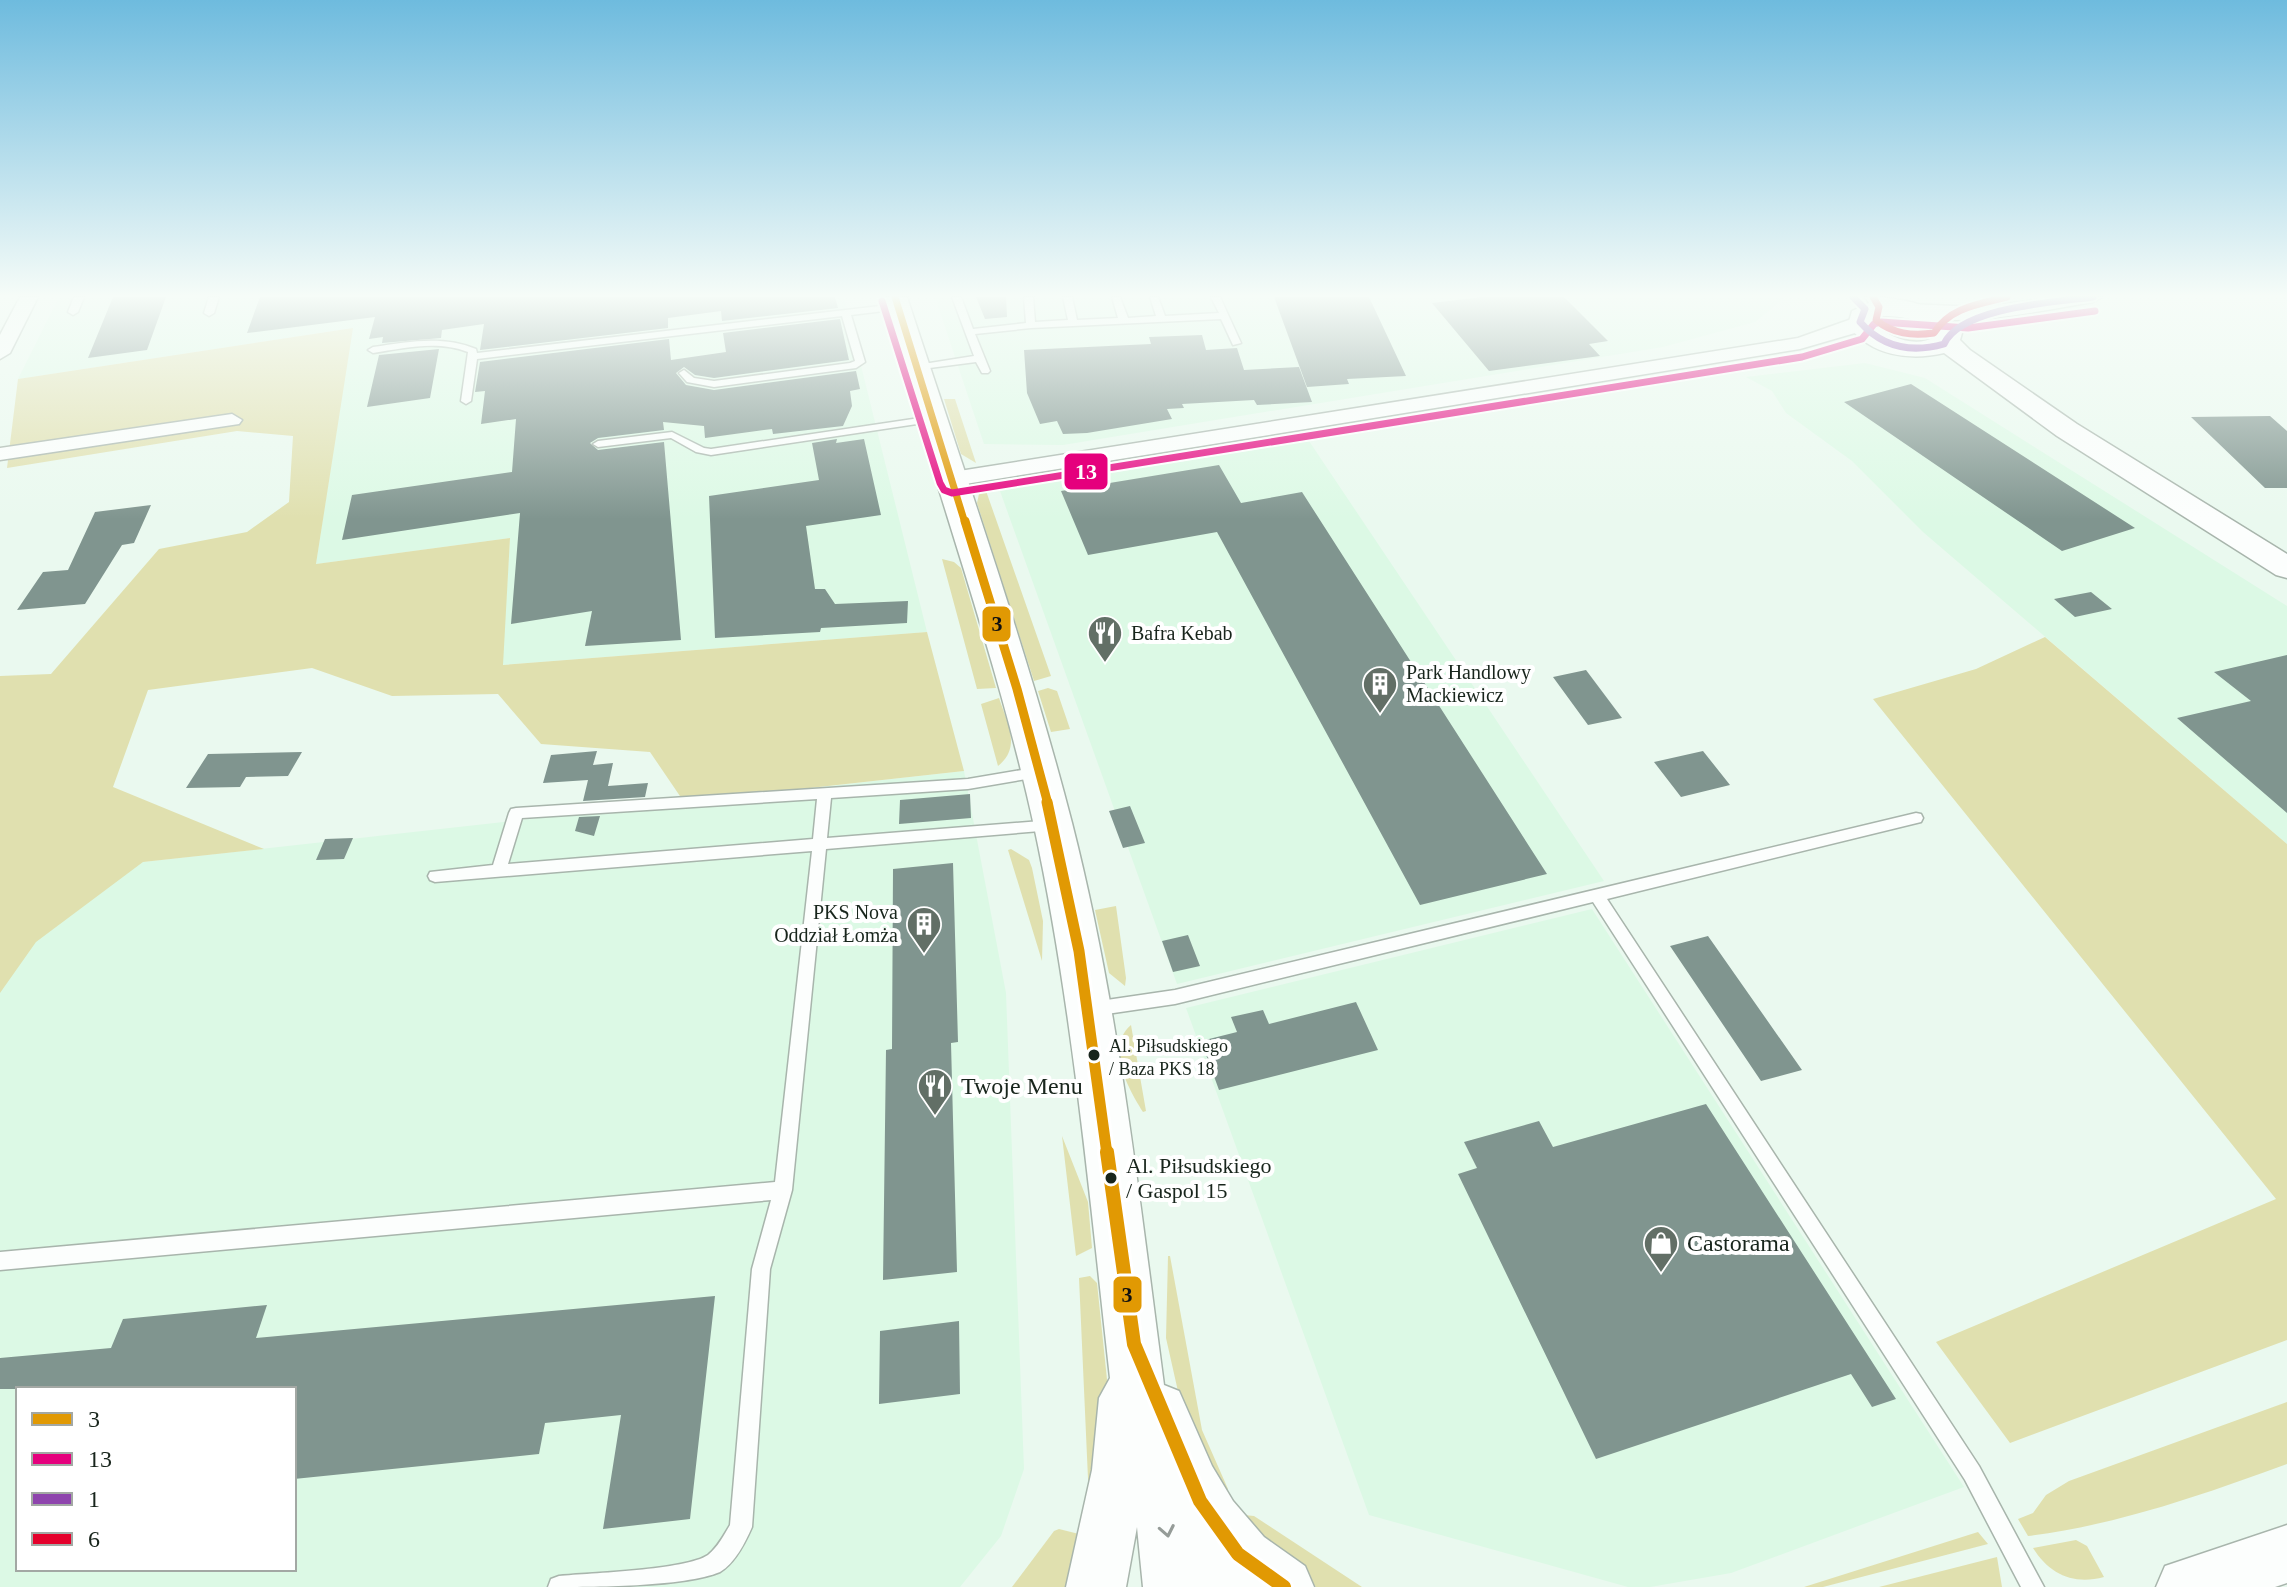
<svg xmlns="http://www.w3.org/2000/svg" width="2287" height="1587" viewBox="0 0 2287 1587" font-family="'Times New Roman',serif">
<rect width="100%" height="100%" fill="#eaf9ef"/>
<path fill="#dcf9e5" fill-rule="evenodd" d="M59 297H844L927 632 502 665 510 538 316 564 352 328 18 379Z
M935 297H1786L1755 322 1663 347 1063 445 984 444Z
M1865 363 1925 378 2287 606V844L1923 532 1852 461 1786 413 1772 391 1746 377Z
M1309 441 1604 881 1177 984 1000 491Z
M964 771 1006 993 1024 1469 1001 1536 960 1587H0V890L143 862ZM18 1389H294V1569H18Z
M1592 909 1964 1487 1731 1573 1650 1587H1628L1369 1515 1186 1008Z"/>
<path fill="#e0e0af" d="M1885 315H1903L1928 325 1931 335C1914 346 1886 340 1876 323Z
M353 328 316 564 510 538 503 665 927 632 964 771 684 802 650 752 541 744 498 694 392 696 312 668 148 690 113 787 264 849 143 862 36 942 0 993V676L51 674 159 549 247 532 289 502 293 436 237 431 7 468 18 379Z
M944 399H955L976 463 961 454Z
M985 488 1051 676 1034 681 977 503 979 494Z
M942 559 954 562 961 568 996 688 977 689Z
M2045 637 2287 844V1340L2010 1443 1936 1342 2276 1199 1873 699 1976 669Z
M1048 688 1057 691 1070 729 1051 732 1038 691Z
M999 698C1007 723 1022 747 998 766L981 704Z
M1011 849 1029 860 1032 868 1043 921 1042 961 1008 850Z
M1116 906 1126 978 1125 986 1109 973 1095 910Z
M1131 1025 1146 1111 1143 1112C1128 1088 1105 1047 1131 1025Z
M1062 1136 1088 1202 1092 1248 1076 1256Z
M1168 1256H1170L1202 1430 1228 1489 1221 1498 1186 1427 1166 1338Z
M1090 1276 1097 1283 1109 1399 1089 1501 1079 1278Z
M2287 1402V1464C2202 1495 2117 1525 2028 1536L2018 1519 2033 1513 2046 1495 2069 1481Z
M1244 1515 1254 1516 1362 1587H1316L1267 1551Z
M1059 1529 1091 1537 1079 1587H1012L1054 1531Z
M1978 1532 1988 1544 1823 1587H1804Z
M2076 1540 2087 1546 2104 1577C2074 1585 2050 1575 2033 1548Z
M1997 1557 2002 1587H1879Z"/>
<path fill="#80958f" d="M113 297H166L147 350 88 358Z
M260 297H835L838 308 722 321 721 311 668 318V328L480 350 484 324 442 330 441 338 382 343 383 337 369 339 375 317 247 333Z
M976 297H1006L1007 317 985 319Z
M1274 297H1369L1406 376 1347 379 1349 384 1307 387Z
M1481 297H1564L1608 341 1589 344 1600 356 1489 371 1432 303Z
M840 319 849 360 714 378 695 375 684 367 676 373 686 385 714 390 856 371 860 389 850 391 852 406 843 426 773 434 772 429 705 438 704 426 663 422 664 430 598 438 590 443 598 450 664 442 681 640 585 646 592 611 511 624 520 513 342 540 352 495 512 472 516 419 481 424 485 391 475 392 480 362 669 339 671 360 726 352 723 333Z
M1202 335 1206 350 1237 348 1244 370 1299 367 1312 402 1257 405 1254 400 1182 404 1184 408 1167 409 1172 419 1087 433 1063 434 1057 421 1040 424 1027 393 1024 350 1151 344 1149 337Z
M439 349 430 398 367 407 379 355Z
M1911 384 1936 400 2135 528 2062 551 1844 402Z
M2270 416 2287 431V488H2265L2191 417Z
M837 439 836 443 864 439 881 515 806 526 815 589H825L835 604 908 601 907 623 821 628 820 632 715 638 709 496 819 480 812 443Z
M1219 465 1241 503 1302 492 1547 874 1420 905 1217 532 1088 555 1061 491Z
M151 505 134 543 122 545 85 604 17 610 43 572 68 570 95 512Z
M2091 592 2112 609 2075 617 2054 599Z
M2287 655V813L2177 718 2251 701 2214 672Z
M1586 670 1622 718 1588 725 1553 677Z
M597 751 593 765 613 763 608 786 648 783 645 797 583 801 588 780 543 783 551 755Z
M1703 751 1730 785 1681 797 1654 762Z
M302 752 288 776 246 777 240 787 186 788 208 754Z
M970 794 971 818 899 824 900 800Z
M1130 806 1145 843 1123 848 1109 811Z
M600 816 594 836 575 831 579 817Z
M353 838 344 859 316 860 325 839Z
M953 863 958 1042 951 1043 957 1272 883 1280 886 1050 892 1049 893 869Z
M1188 935 1200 966 1173 972 1162 941Z
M1708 936 1802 1070 1761 1081 1670 946Z
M1356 1002 1378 1050 1219 1090 1201 1041 1237 1032 1231 1017 1263 1010 1269 1024Z
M1706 1104 1896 1399 1872 1407 1851 1374 1596 1459 1458 1174 1477 1168 1464 1142 1539 1121 1553 1147Z
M715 1296 690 1519 603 1529 621 1415 545 1423 539 1454 294 1479V1389H0V1358L111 1348 123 1319 267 1305 256 1338Z
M959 1321 960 1394 879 1404 880 1331Z"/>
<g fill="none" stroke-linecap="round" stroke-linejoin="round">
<g stroke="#a8b5ac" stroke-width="3">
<path id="lane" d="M74 297H84L78 312 73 315 68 312Z
M209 297H219L214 313 209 316 204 313Z
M952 297H961L973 329 1026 323 1024 297H1033L1035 322 1068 320 1063 297H1072L1077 320 1118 318 1112 297H1120L1128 318 1156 316 1150 297H1158L1165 316 1219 313 1211 297H1220L1241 343 1233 345 1221 319 1031 328 975 334 990 371 988 373H982L976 362 914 370 912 368 917 365 974 356Z
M897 304 900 305V309L851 315 865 362 856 368 714 387 687 382 679 373 684 370 694 378 714 381 850 363 855 361 842 316 477 359 471 401 466 404 461 401 468 352C437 340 405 348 373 353L368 350 373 347C409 342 442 335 476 349L477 353Z
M933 416 937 417V421L711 455 696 452 671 438 598 447 593 444 598 441 672 432 704 448 711 449Z
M1039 767 1046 772 1044 776 968 789 831 798 827 838 1053 820 1058 821 1060 825 1058 829 1053 830 826 849 792 1190 770 1269 752 1527C745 1543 735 1563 720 1572 684 1587 592 1587 548 1587L551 1579 559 1576C590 1573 686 1570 708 1555 718 1547 724 1535 730 1525L752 1269 771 1200 0 1270V1252L775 1182 812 851 435 882 430 880 428 876 430 872 493 865 509 813 511 809 516 808 968 779ZM817 799 813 839 508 864 522 818Z
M1916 813 1921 814 1923 818 1921 822 1607 899 1979 1466 2044 1587H2021L1965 1480 1593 902 1175 1004 1093 1016 1087 1014 1085 1009 1087 1004 1093 1002 1175 990Z"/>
</g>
<g stroke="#a8b5ac" stroke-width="3">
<path id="street" d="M20 297H38L10 353 0 359V335Z
M2060 297H2102L2093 302C2032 312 1964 329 1902 314L1900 310 1909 304 1978 307Z
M1860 316 1869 322 1855 333 1800 349 953 486 942 479 953 472 1798 338Z
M232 414 242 420 239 424 0 460V448Z"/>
</g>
<g stroke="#a8b5ac" stroke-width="3">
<path id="secondary" d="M883 297H907C964 472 1026 645 1072 823 1119 1007 1139 1197 1164 1385L1179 1391 1212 1466 1233 1501 1264 1537 1305 1566 1314 1587H1143L1137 1527 1126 1587H1066L1092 1470 1099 1398 1110 1378C1089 1193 1073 1008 1034 826 995 647 929 474 883 297Z
M1865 297C1898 297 1942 304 1962 333L1960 340 1970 350 2077 424 2287 554V578L2276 575 2057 436 1944 353C1910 361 1870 356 1848 325L1852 311 1869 303ZM1882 316C1901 316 1927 319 1935 337 1915 348 1889 338 1874 323V320Z
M2287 1525V1583L2275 1587H2156L2165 1566Z"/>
</g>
<use href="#lane" fill="#fcfefd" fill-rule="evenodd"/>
<use href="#street" fill="#fcfefd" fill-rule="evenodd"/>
<use href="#secondary" fill="#fcfefd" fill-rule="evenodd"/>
<g stroke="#fff" stroke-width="11">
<path id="bus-1-far3" d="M895 297 965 523"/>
</g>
<g stroke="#fff" stroke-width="14">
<path id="bus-1-far2" d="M965 521 1017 689 1048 804"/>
</g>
<g stroke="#fff" stroke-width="17">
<path id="bus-1-far1" d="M1047 802 1079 951 1107 1154"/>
</g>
<g stroke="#fff" stroke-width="20">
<path id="bus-1" d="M1107 1152 1134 1344 1200 1501 1238 1554 1284 1587"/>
</g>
<g stroke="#fff" stroke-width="11">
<path id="bus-2" d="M882 301 940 483 944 490 952 493 1802 357 1862 339 1874 324 1881 322 1968 328 2095 311"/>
</g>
<g stroke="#fff" stroke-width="11">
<path id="bus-3" d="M1853 297 1865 309 1860 322C1883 348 1912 353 1944 344 1961 307 2056 302 2093 297"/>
</g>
<g stroke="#fff" stroke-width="11">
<path id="bus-4" d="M1873 297 1879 307 1876 320C1893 334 1912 336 1934 333 1950 307 1980 304 2007 297"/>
</g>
<use href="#bus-1-far3" stroke="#e19903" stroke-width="7"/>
<use href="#bus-1-far2" stroke="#e19903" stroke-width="9"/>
<use href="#bus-1-far1" stroke="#e19903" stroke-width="11"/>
<use href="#bus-1" stroke="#e19903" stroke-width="14"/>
<use href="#bus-2" stroke="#e5007d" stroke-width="7"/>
<use href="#bus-3" stroke="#8e44ad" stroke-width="7"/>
<use href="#bus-4" stroke="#e4002b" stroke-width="7"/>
</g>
<defs><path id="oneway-chevron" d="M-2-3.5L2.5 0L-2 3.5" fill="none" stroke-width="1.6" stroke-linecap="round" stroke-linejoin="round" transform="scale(2)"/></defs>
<use stroke="#959c98" href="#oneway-chevron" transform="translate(1167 1531) rotate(79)"/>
<linearGradient id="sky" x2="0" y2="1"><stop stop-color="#6ebbde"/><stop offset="0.57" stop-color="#f6fcf8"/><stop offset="1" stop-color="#f6fcf8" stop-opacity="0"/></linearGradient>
<rect width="2287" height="519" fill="url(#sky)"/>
<defs>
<g id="restaurant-pin" transform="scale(1.8)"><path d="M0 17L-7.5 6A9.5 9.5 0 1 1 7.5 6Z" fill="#626f66" stroke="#fff"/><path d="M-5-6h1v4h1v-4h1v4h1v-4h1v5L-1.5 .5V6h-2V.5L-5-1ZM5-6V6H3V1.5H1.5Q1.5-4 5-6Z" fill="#fff"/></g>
<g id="building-pin" transform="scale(1.8)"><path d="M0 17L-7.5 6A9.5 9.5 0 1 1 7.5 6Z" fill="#626f66" stroke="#fff"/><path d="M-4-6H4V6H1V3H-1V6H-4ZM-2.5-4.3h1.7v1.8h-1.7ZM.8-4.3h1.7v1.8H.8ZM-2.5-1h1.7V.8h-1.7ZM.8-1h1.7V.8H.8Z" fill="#fff"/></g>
<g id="shop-pin" transform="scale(1.8)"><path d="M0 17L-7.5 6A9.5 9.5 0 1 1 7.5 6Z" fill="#626f66" stroke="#fff"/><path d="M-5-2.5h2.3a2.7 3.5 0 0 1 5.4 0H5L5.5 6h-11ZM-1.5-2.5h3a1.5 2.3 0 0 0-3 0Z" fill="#fff"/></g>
</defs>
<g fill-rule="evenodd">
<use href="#restaurant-pin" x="1105" y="633"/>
<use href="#building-pin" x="1380" y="684"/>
<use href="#building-pin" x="924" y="924"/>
<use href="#restaurant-pin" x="935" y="1086"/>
<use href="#shop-pin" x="1661" y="1243"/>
</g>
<g fill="#18251c" stroke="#fff" stroke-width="3">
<circle cx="1094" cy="1055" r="7"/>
<circle cx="1111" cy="1178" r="7"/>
</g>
<g text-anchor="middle" stroke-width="8" stroke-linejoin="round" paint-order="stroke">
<g font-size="18" fill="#18251c" stroke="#fff" text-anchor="start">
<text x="1109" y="1052">Al. Piłsudskiego<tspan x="1109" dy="23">/ Baza PKS 18</tspan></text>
</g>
<g font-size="20" fill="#18251c" stroke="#fff" text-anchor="start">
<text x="1131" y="640">Bafra Kebab</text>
<text x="1406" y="679">Park Handlowy<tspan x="1406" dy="23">Mackiewicz</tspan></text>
<text x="898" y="919" text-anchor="end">PKS Nova<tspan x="898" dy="23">Oddział Łomża</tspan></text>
</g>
<g font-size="22" fill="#18251c" stroke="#fff" text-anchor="start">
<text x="1126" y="1173">Al. Piłsudskiego<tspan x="1126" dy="25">/ Gaspol 15</tspan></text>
</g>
<g font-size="24" fill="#18251c" stroke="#fff" text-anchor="start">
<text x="961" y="1094">Twoje Menu</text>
<text x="1687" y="1251">Castorama</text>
</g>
</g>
<g stroke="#fff" stroke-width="3">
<rect x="1063" y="452" width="46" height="39" rx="8" fill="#e5007d"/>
<rect x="981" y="605" width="31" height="38" rx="8" fill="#e19903"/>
<rect x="1112" y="1275" width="31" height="39" rx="8" fill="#e19903"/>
</g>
<g font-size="22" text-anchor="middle" font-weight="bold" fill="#fff">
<text x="1086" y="479">13</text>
</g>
<g font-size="22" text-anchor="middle" font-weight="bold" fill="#111">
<text x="997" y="631">3</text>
<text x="1127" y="1302">3</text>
</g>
<rect x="16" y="1387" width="280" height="184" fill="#ffffff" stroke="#a3a8a4" stroke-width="2"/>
<rect x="32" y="1413" width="40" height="12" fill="#e19903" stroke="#a3a8a4" stroke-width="2"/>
<text x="88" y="1427" font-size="24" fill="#18251c">3</text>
<rect x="32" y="1453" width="40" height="12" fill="#e5007d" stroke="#a3a8a4" stroke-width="2"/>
<text x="88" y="1467" font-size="24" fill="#18251c">13</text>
<rect x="32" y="1493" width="40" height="12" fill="#8e44ad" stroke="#a3a8a4" stroke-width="2"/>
<text x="88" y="1507" font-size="24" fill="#18251c">1</text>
<rect x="32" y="1533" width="40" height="12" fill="#e4002b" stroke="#a3a8a4" stroke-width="2"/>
<text x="88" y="1547" font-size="24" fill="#18251c">6</text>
</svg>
